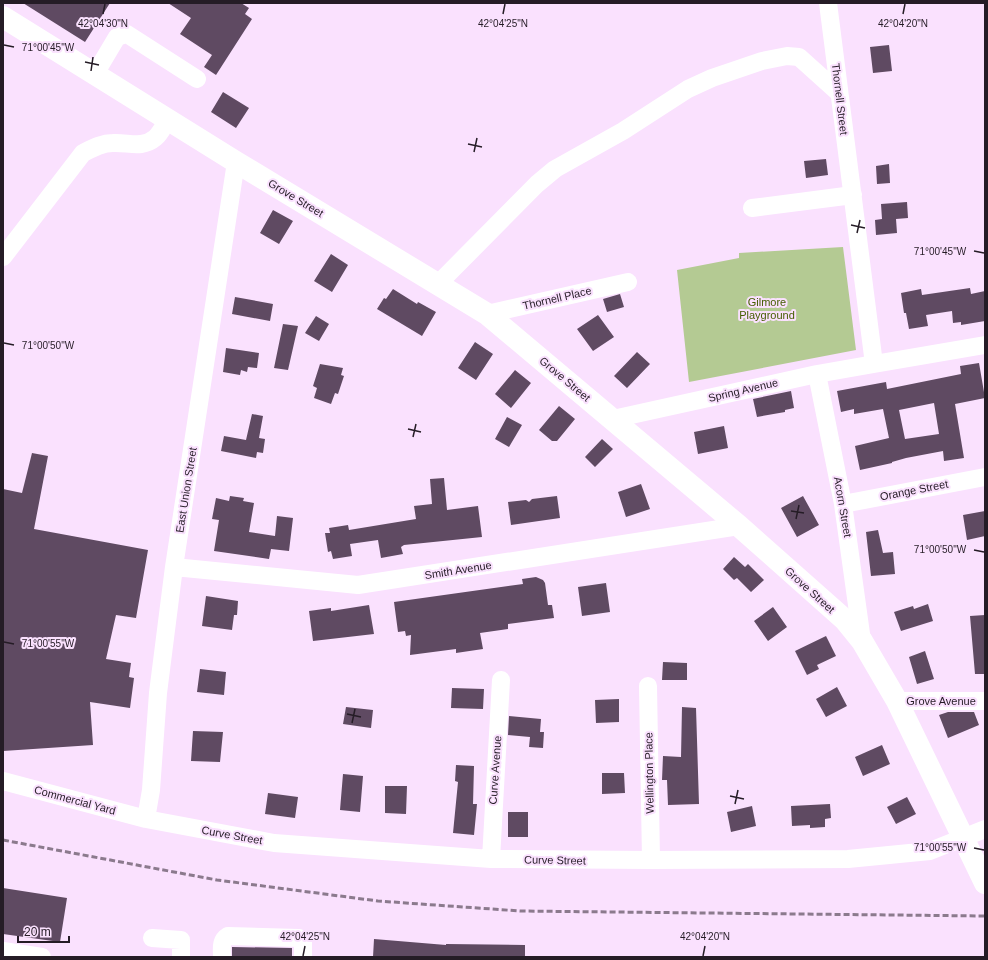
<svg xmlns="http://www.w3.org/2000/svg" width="988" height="960" viewBox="0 0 988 960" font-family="Helvetica,sans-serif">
<rect width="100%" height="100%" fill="#fae1fe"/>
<path fill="#b4ca93" d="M843 247 856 350 689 382 677 270 739 258V253Z"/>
<path fill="#5f4a62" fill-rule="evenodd" d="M23 3H110L85 42Z
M168 3H241L249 8 245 14 252 19 216 75 204 67 212 55 180 34 191 18Z
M889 45 892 71 873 73 870 47Z
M223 92 249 108 236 128 211 112Z
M826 159 828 175 806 178 804 161Z
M889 164 890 183 877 184 876 166Z
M907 202 908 218 896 219 897 233 876 235 875 220 882 219 881 204Z
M273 210 293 221 279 244 260 233Z
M331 254 348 265 332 292 314 281Z
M970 288 971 294 985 291V321L961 325V322L953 323 952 311 926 315 928 326 909 329 906 313H904L901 293 921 289 922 295Z
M393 289 417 304 418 302 436 312 422 336 377 309 384 298 386 299Z
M620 294 624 307 607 312 603 299Z
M235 297 273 304 270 321 232 314Z
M598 315 614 337 593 351 577 329Z
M316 316 329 324 319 341 305 333Z
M283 324 298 326 288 370 274 368Z
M475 342 493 354 476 380 458 368Z
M226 348 259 353 257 368 248 367 247 372 241 370 240 375 223 372Z
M637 352 650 364 627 388 614 376Z
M979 363 985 398 955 404 964 458 944 461 943 451 906 458 892 462V463L860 470 855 446 889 438 883 409 854 414V409L841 412 837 391 886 382 887 389 961 374 960 366ZM934 403 939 434 905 439 899 410Z
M320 364 343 368 341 375 344 376 338 394 335 393 331 404 314 398 317 388 313 386Z
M515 370 531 383 511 408 495 394Z
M791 391 794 408 785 410V412L757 417 753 399Z
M559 406 575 419 557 441H552L539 430Z
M252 414 263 416 259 438 265 439 263 453 257 452 256 458 221 451 224 436 246 440Z
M507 417 522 425 509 447 495 439Z
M724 426 728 448 698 454 694 432Z
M602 439 613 449 595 467 585 457Z
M32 453 48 456 34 529 148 550 136 618 116 615 106 659 131 663 129 677 134 678 130 708 90 702 93 745 3 751V489L22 493Z
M444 478 447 510 478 506 482 537 404 545 401 547 403 554 381 558 378 540 350 544 352 556 333 559 331 551 328 552 325 533H330L329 528 348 525 349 530 416 519 414 506 432 504 430 479Z
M641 484 650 509 626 517 618 492Z
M230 496 244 498 243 501 254 503 249 532 275 536 277 516 293 518 289 551 271 549 269 559 214 551 219 520 212 519 216 498 229 501Z
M557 496 560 518 511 525 508 502 526 500 529 502 532 499Z
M803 496 819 525 797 537 781 508Z
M985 511V536L967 540 963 515Z
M878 530 883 553 893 552 895 574 871 576 866 532Z
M734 557 745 567 748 564 764 580 751 592 737 578 734 580 723 569Z
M536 577 543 580 545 583 548 605H552L554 618 508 624V629L480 633 483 649 456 653V649L410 655 411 635 406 636 405 631 398 632 394 602 523 584 522 579Z
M606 583 610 612 582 616 578 587Z
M206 596 238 601 237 615H234L232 630 202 626Z
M928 604 933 621 901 631 894 612 913 606 914 609Z
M369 605 374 634 313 641 309 611 331 608V611Z
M773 607 787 627 768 641 754 621Z
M985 615V674H975L970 616Z
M826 636 836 656 817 665 819 669 807 675 795 651Z
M925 651 934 679 917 684 909 657Z
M663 662 687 663V680H662Z
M200 669 226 672 224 695 197 692Z
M837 687 847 706 826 717 816 699Z
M452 688 484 689 483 709 451 708Z
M619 699V722L596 723 595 700Z
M346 707 373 710 371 728 343 724Z
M682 707 696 708 699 804 668 805 667 780H662L663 756 681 757Z
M948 712H974L979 725 948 738 939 715Z
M509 716 541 719 540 732H544L543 748 529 747 530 737 508 735Z
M193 731 223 732 220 762 191 761Z
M882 745 890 764 863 776 855 757Z
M456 765 474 766 473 804H477L474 835 453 833 458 782 455 781Z
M602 773H624L625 793 602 794Z
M343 774 363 776 360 812 340 810Z
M385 786H407L406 814 385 813Z
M268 793 298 797 295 818 265 814Z
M907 797 916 814 896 824 887 807Z
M830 804 831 818 825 819V827L810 828V825L792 826 791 806Z
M752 806 756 826 731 832 727 812Z
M508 812H528V837H508Z
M3 888 67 898 60 942 3 934Z
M374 939 446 945V944L525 945V957H373Z
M232 947 292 948V957H232Z"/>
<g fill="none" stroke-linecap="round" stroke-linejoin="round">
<path stroke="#fff" stroke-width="18" d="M95 74 117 37 127 34 197 79
M752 208 853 195
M3 257 83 153C93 148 102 143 113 143 128 142 142 149 155 138 161 133 164 125 168 119
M438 284 537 184 555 169 623 131 688 89 712 78 762 61 787 56 799 57 839 93
M487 314 628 282
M874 364 985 345
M817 374 843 504 862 641
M613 419 817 374 874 364 828 3
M843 504 985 477
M174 567 358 585 739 526
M648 686 651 860
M897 701H985
M3 781 146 819 274 843 491 859 651 860 848 859 930 851 985 829
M146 819 151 790 158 693 174 567 236 162
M491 859 501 680
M152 938 181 940V957
M3 951 42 957
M222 957C222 948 220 941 228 936L299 938 303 940V957"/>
<path stroke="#fff" stroke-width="22" d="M3 17 236 162 487 314 739 526 845 620 862 641 897 701 985 883"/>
<path stroke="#8b7a8d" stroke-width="3" stroke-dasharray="6 3" stroke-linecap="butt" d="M3 840 217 880 378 901 520 911 985 916"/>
</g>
<path fill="none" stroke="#251c26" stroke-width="1.5" d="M103 14 105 4M503 14 505 4M903 14 905 4M4 45 14 47M85 62 99 65M91 71 93 57M468 144 482 147M474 152 477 138M851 225 865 228M857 233 860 220M974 251 984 253M4 343 14 345M408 429 421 432M413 437 416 424M791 511 804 513M796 519 799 505M974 550 984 552M4 642 14 644M347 714 361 717M352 723 355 709M730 796 744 799M735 804 738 790M974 848 984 850M303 956 305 946M703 956 705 946"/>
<g text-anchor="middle" stroke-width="4" stroke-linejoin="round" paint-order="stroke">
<g font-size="11" fill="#251c26" stroke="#fae1fe">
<text transform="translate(840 99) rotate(83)" y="4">Thornell Street</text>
<text transform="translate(296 198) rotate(31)" y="4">Grove Street</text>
<text transform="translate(557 298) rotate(-13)" y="4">Thornell Place</text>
<text transform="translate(565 379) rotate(40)" y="4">Grove Street</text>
<text transform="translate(743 390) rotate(-13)" y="4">Spring Avenue</text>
<text transform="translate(186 490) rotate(-81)" y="4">East Union Street</text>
<text transform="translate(914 490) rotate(-11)" y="4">Orange Street</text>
<text transform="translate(843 507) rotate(80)" y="4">Acorn Street</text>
<text transform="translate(458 570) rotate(-9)" y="4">Smith Avenue</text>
<text transform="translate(810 590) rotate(42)" y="4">Grove Street</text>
<text x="941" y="705">Grove Avenue</text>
<text transform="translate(495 770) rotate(-86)" y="4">Curve Avenue</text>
<text transform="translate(649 773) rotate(-91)" y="4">Wellington Place</text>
<text transform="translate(75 800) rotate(15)" y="4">Commercial Yard</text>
<text transform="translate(232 835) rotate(10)" y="4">Curve Street</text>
<text transform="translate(555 860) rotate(1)" y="4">Curve Street</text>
</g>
<g font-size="11" fill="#455e02" stroke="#fae1fe">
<text x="767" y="306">Gilmore<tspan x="767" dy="13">Playground</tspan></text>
</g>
</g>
<g font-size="10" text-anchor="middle" fill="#251c26" stroke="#fae1fe" stroke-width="4" stroke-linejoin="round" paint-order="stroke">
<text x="103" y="27">42°04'30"N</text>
<text x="503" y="27">42°04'25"N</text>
<text x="903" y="27">42°04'20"N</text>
<text x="48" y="51">71°00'45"W</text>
<text x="940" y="255">71°00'45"W</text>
<text x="48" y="349">71°00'50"W</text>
<text x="940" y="553">71°00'50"W</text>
<text x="48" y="647">71°00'55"W</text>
<text x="940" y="851">71°00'55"W</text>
<text x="305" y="940">42°04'25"N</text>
<text x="705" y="940">42°04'20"N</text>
</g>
<rect width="988" height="960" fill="none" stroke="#251c26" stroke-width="8"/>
<path d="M18 936v6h51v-6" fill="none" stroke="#251c26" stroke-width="2"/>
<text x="24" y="936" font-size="12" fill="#251c26" stroke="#fae1fe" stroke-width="3" paint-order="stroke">20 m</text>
</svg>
